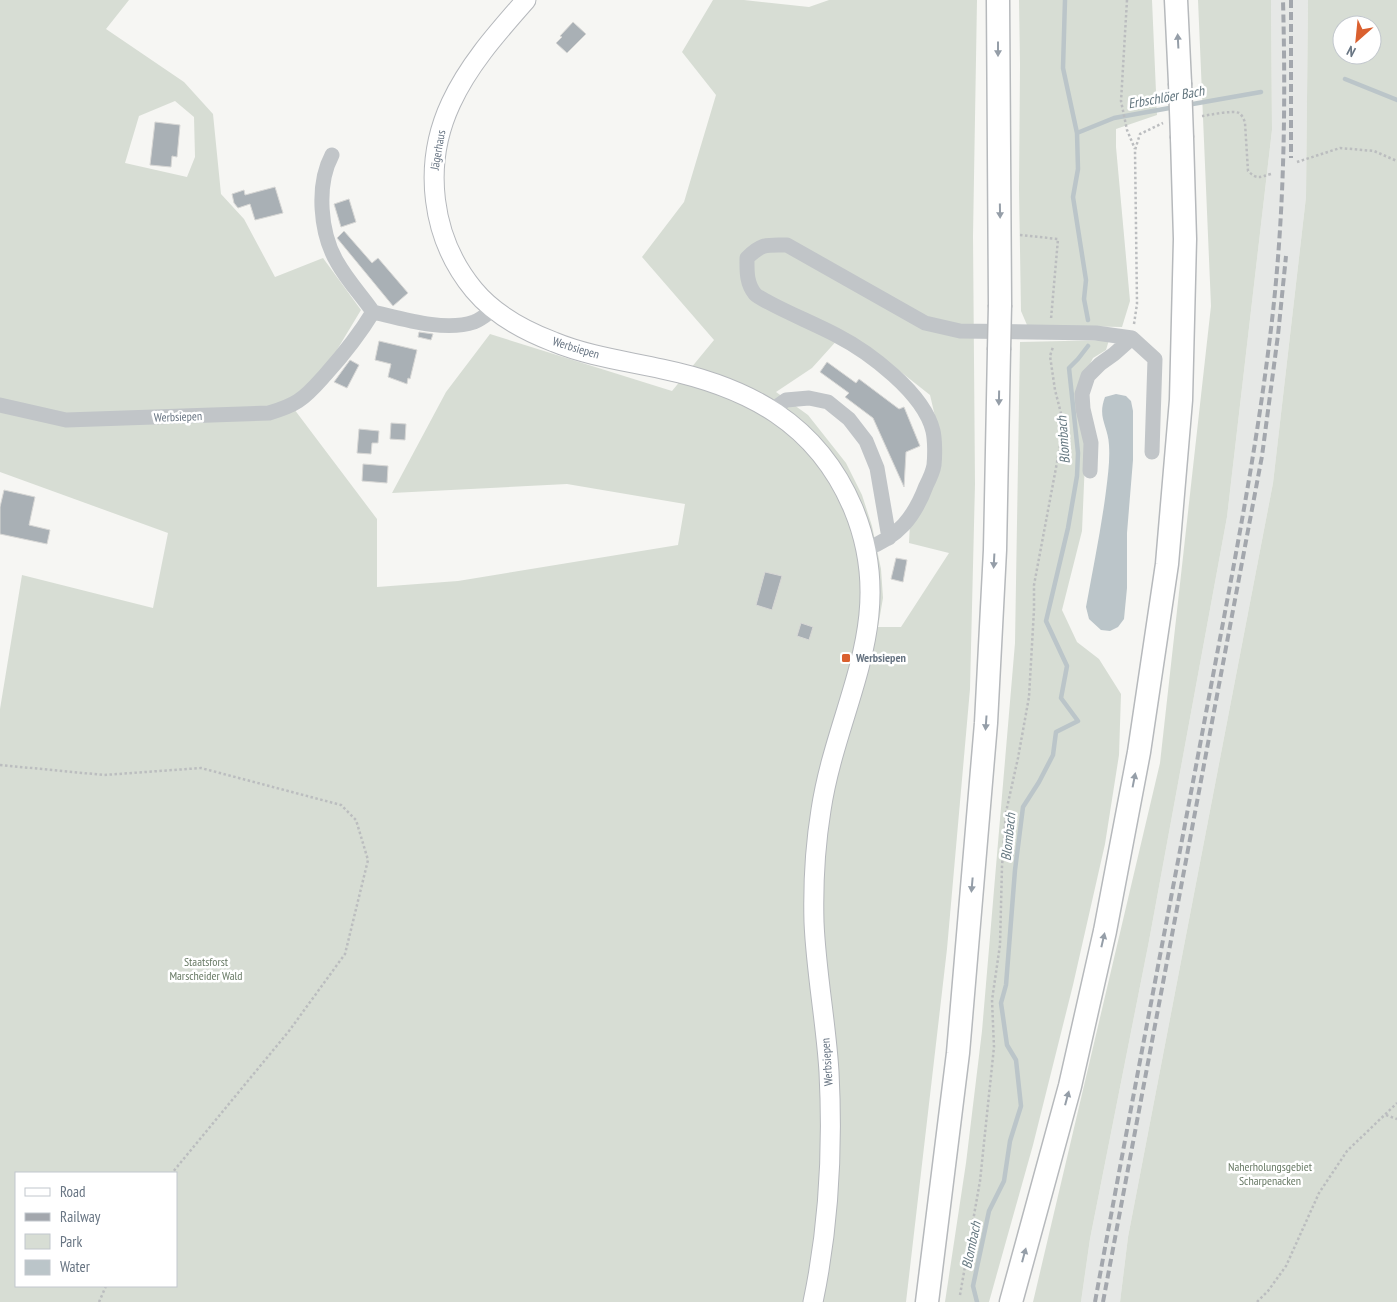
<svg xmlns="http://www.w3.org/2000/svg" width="1397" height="1302" viewBox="0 0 1397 1302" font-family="'PT Sans Narrow',sans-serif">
<rect width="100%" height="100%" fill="#f6f6f3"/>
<path fill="#e6e8e6" d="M1271 0H1308L1306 197 1273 483 1128 1237 1120 1302H1081L1090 1239 1149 941 1227 517 1272 130Z"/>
<path fill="#d7ddd4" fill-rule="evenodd" d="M0 0H129L106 29 184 82 213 114 221 194 244 219 275 277 323 258 361 310 326 368 288 401 377 519V587L458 581 678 545 685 504 567 484 392 493 446 392 490 334 672 391 714 340 642 257 684 202 716 95 682 52 713 0H744L809 7 829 0H977L973 236 975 484 970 689 947 949 906 1302H0V709L22 575 153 608 168 533 0 472ZM175 101 194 117 195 157 187 177 125 163 139 116ZM840 337 887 361 930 395 938 429 910 523 909 543 949 553 901 627H878L883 598 881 569 872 526 862 495 846 463 808 415 776 392 812 368ZM16 1173H176V1286H16Z
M1019 0H1152L1157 115 1116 129V147L1130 301 1122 327 1027 325 1021 311 1019 189 1020 65Z
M1198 0H1271L1272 130 1227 517 1149 941 1090 1239 1081 1302H1033L1160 763 1211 306Z
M1308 0H1397V1302H1120L1128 1237 1273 483 1306 197ZM1342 25H1372V55H1342Z
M1109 340 1106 350 1093 358 1078 388 1086 437 1082 531 1062 610 1077 642 1099 659 1121 694 1119 755 1105 844 1073 985 1033 1145 989 1302H945L966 1163 982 1031 1015 643 1020 342Z"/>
<path fill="#bbc5c9" d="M1116 394 1126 396 1131 401 1133 411V460L1127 533V588L1124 619 1118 627 1110 631 1101 630 1089 619 1086 607C1093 568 1101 530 1106 491 1108 475 1110 460 1109 445 1108 425 1097 418 1105 397Z"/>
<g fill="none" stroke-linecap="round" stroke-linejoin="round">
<path stroke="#bbc5c9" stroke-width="4.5" d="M1065 0 1063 68 1077 133 1078 169 1073 197 1086 280 1084 299 1088 320
M1345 79 1397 100
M1187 105 1261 92
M1077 133 1114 118 1175 107
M977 1302 973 1286 989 1211 1004 1181 1010 1141 1021 1106 1016 1060 1007 1045 1001 1003 1006 985 1015 870 1023 807 1039 782 1053 755 1056 732 1078 721 1061 698 1067 666 1046 621 1068 528 1077 476 1078 453 1069 368 1078 359 1088 346"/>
</g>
<path fill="#a9b0b5" stroke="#d7d7d5" d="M573 22 586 34 567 53 556 43 562 37 560 36Z
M155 122 180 125 177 157 172 156 171 167 150 165Z
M275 187 283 213 255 220 250 204 238 208 234 203 232 194 244 190 245 195Z
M349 199 356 222 341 227 334 204Z
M344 231 372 263 378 258 408 293 393 306 337 238Z
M419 332 433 334 431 340 418 337Z
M379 341 417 350 410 379 408 378 407 384 388 377 391 364 375 360Z
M350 360 359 365 347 388 334 382Z
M827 362 856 383 859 379 899 409 904 407 920 446 906 452 904 487 873 418 845 397 849 393 820 372Z
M391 423 406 424 405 440 390 439Z
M359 429 379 431 378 443H372L371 454 357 453Z
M363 464 388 466 387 483 362 481Z
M4 490 35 497 29 525 50 530 47 544 0 534V507Z
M896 558 907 560 903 582 891 579Z
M765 572 782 576 772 610 756 605Z
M801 623 813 627 809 640 797 636Z"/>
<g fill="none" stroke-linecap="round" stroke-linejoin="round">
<g stroke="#b5b8bc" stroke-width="21">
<path id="major" d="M526 0C498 32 469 64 451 103 422 165 431 238 474 290 494 314 525 331 554 342 588 356 626 361 662 369 748 387 817 423 853 508 900 620 837 704 821 810 815 847 813 884 814 922 816 972 826 1022 829 1072 833 1150 829 1226 813 1302"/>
</g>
<g stroke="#b6b9bc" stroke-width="25">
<path id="highway" d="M998 0 1000 305
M1176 0 1180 83
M927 1302 958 1053 986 723 995 550 999 350
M1011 1302 1070 1086 1105 931 1139 752 1167 564 1181 400 1185 239 1182 138"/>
</g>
<path stroke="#bbbdbf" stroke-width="2.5" stroke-dasharray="2.5 2.5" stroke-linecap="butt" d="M1127 0 1121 101 1127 130 1135 149
M1202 116C1210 115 1232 110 1239 113 1242 115 1244 119 1245 123L1248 171C1257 180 1260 177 1271 174
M1297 162 1340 148 1374 151 1397 161
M1020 235 1058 239 1051 319
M1134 324 1137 304 1135 150 1140 134 1163 123
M0 765 104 775 201 768 341 805 356 820 368 860 345 954 289 1031 172 1173
M1386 1115 1397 1119
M960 1295 980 1181 994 1047 992 1000 1000 945 1002 866 1006 812 1018 758 1029 697 1034 610V585L1064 425 1055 390 1050 356 1053 347
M99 1302 106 1286
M1257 1302 1268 1291 1286 1266 1319 1193 1347 1151 1397 1103"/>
<path stroke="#c1c5c8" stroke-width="15" d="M332 155C316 185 320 233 337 262 347 280 362 296 373 312
M373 312C403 319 445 332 474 322 482 319 488 313 494 309
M0 405 66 420 269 413C279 410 289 407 298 401 309 394 317 384 326 374 343 355 359 335 373 312
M772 410 786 400 809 398 828 402 849 419 866 441 877 468 889 538
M1090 471 1091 443 1083 409 1082 394 1088 376 1100 364 1114 354 1132 338
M866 549C898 537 914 518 926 486 929 480 933 472 934 465 935 456 935 440 933 431 924 393 869 352 836 335 813 323 790 314 768 302 764 300 758 297 755 294 746 283 747 270 747 258 762 243 767 245 787 245L925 323 960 331 1096 333 1132 338 1155 359 1152 452"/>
<use href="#major" stroke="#fff" stroke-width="19"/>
<use href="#highway" stroke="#fff" stroke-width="22"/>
<path stroke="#a3a7ad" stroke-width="4" stroke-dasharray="8 4" stroke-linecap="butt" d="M1291 0V158
M1095 1302C1130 1111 1167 920 1203 729 1227 599 1254 469 1270 337 1284 225 1286 113 1283 0
M1103 1302 1262 456 1278 335 1286 256"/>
<g stroke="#b6b9bc" stroke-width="25" stroke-linecap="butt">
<path id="highway-bridge" d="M1180 83 1182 138
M999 350 1000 305"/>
</g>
<use href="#highway-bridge" stroke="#fff" stroke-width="22"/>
</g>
<defs><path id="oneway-solid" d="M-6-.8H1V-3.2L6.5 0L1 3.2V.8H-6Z" transform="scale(1.25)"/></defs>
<g fill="#959ea8">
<use href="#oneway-solid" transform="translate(1178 41) rotate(-93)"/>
<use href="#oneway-solid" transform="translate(998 49) rotate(90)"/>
<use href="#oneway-solid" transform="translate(1000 211) rotate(89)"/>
<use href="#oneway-solid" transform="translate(999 398) rotate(91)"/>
<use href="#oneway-solid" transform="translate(994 561) rotate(93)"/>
<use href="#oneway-solid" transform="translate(986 723) rotate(94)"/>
<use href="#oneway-solid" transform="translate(1134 780) rotate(-79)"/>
<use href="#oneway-solid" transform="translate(972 885) rotate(95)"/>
<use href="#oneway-solid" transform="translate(1103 940) rotate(-77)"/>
<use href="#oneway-solid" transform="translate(1067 1098) rotate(-75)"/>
<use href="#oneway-solid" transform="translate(1024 1255) rotate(-75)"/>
</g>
<rect fill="#da602f" stroke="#fff" stroke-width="2" x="841" y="653" width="10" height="10" rx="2.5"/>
<g text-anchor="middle" stroke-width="5" stroke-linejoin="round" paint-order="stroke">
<g font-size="12" fill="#677482" stroke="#fff">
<text transform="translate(438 150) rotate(-80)" y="4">Jägerhaus</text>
<text transform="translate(576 348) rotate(17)" y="4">Werbsiepen</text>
<text transform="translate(178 417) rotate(-2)" y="4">Werbsiepen</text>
<text transform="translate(827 1062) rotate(-94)" y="4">Werbsiepen</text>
</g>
<g font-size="12" font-weight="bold" fill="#677482" stroke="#fff" text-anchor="start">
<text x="856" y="662">Werbsiepen</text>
</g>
<g font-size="12" fill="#687a65" stroke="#fff">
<text x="206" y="966">Staatsforst<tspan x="206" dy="14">Marscheider Wald</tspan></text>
<text x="1270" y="1171">Naherholungsgebiet<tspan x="1270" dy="14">Scharpenacken</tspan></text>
</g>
<g font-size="14" font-style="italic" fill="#63767f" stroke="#fff">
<text transform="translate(1166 97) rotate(-10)" y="5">Erbschlöer Bach</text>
<text transform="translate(1063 440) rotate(-94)" y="5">Blombach</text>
<text transform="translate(1008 837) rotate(-84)" y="5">Blombach</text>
<text transform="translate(971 1245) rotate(-78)" y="5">Blombach</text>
</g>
</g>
<rect x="15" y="1172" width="162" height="115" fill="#ffffff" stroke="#c2c7cd"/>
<rect x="25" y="1188" width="25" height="8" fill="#ffffff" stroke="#c2c7cd"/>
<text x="60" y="1197" font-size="15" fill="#677482">Road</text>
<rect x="25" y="1213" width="25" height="8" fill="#a3a7ad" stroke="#c2c7cd"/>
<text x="60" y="1222" font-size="15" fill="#677482">Railway</text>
<rect x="25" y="1234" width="25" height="15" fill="#d7ddd4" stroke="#c2c7cd"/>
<text x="60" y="1247" font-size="15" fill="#677482">Park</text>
<rect x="25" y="1260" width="25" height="15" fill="#bbc5c9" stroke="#c2c7cd"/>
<text x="60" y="1272" font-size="15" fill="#677482">Water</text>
<g transform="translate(1357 40) rotate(207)"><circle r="24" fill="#ffffff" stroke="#c2c7cd"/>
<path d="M0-4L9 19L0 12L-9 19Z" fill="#da602f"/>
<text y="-8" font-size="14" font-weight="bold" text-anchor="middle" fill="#677482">N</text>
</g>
</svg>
